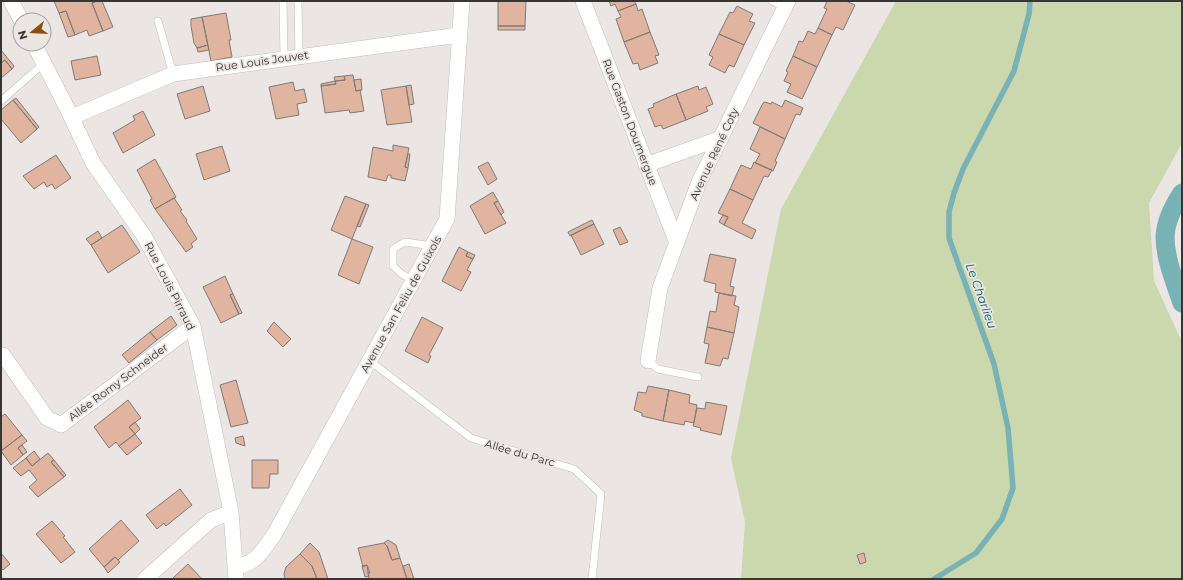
<svg xmlns="http://www.w3.org/2000/svg" width="1183" height="580" viewBox="0 0 1183 580" font-family="Montserrat,sans-serif">
<rect width="100%" height="100%" fill="#ebe6e4"/>
<path fill="#cbd7ac" d="M896 1H1182V143L1149 203 1154 281 1182 342V579H741L745 522 731 458 781 209Z"/>
<g fill="none" stroke-linecap="round" stroke-linejoin="round">
<path stroke="#79b2b4" stroke-width="5.5" d="M934 579 976 553 1002 519 1013 488 1008 428 994 364 949 238V212L954 193 963 169 1014 71 1029 14 1030 1"/>
<path stroke="#79b2b4" stroke-width="19" d="M1182 193C1174 205 1166 220 1165 236 1165 259 1175 282 1182 303"/>
</g>
<path fill="#e0b49e" stroke="#7f7a78" d="M54 1H97L92 3 103 31 89 36 87 30 75 35 66 11 59 13Z
M97 1H102L113 27 103 31 92 3Z
M498 1H526L525 26H498Z
M609 1H634L636 4 618 11 615 4 611 6Z
M827 1H846L855 5 843 30 836 27 832 35 818 28 827 9 824 8Z
M636 4 638 11 642 9 650 32 624 42 616 19 621 17 618 11Z
M737 6 753 14 749 21 755 23 744 45 719 34 730 12 733 13Z
M66 11 75 35 68 37 59 13Z
M226 13 231 40H229L232 57 211 61 202 17Z
M202 17 208 45 197 48 194 43 191 26V19Z
M498 26H525V30H498Z
M818 28 832 35 817 67 793 56 799 41 803 42 808 31 815 34Z
M650 32 659 55 655 56 658 63 640 70 638 63 633 64 624 42Z
M719 34 744 45 734 67 729 65 725 73 709 65 713 57 709 55Z
M208 45 209 50 198 52 197 48Z
M1 50 14 66 12 69 5 60 1 63Z
M97 56 101 75 75 80 71 61Z
M793 56 817 67 802 99 787 92 791 84 784 81 788 72 786 71Z
M5 60 12 69 1 78V63Z
M353 75 356 91 360 90 364 111 350 113 349 110 325 113 321 86 336 84 335 81 345 80 344 76Z
M344 76 345 80 335 81 334 77Z
M361 79 362 90 356 91 354 80Z
M335 81 336 84 321 86V84Z
M293 82 295 91 304 89 307 102 297 104 299 115 276 119 269 87Z
M411 85 414 104 409 105 406 86Z
M203 86 210 111 185 119 177 94Z
M406 86 412 122 387 125 381 90Z
M698 86 699 90 706 87 713 104 706 107 708 111 686 120 676 94Z
M676 94 686 120 663 129 661 125 655 127 648 109 654 107 653 104Z
M16 98 39 127 37 129 13 100Z
M13 100 37 129 21 143 1 119V110Z
M785 100 803 108 800 115 796 114 785 139 753 123 763 103 765 102 771 104 772 102 782 107Z
M143 111 155 135 123 153 113 133 135 120 133 116Z
M760 127 785 139 775 161 777 162 773 171 755 163 760 154 750 149Z
M393 145 409 148 405 167 408 168 405 181 391 178V175H388L386 181 368 177 373 147 393 151Z
M222 146 230 171 204 180 196 154Z
M408 154H410L408 168 405 167Z
M56 155 71 178 55 189 52 184 47 187 44 182 34 189 23 176Z
M155 159 176 197 155 209 150 200 152 199 137 170Z
M488 162 497 179 488 185 478 167Z
M754 162 772 170 768 177 764 176 753 200 730 189 741 165 751 169Z
M730 189 753 200 742 223 756 230 752 239 724 225 728 217 718 213Z
M493 192 498 201 494 203 506 223 485 234 470 206Z
M345 196 366 204 352 239 331 230Z
M174 198 182 210 180 211 187 220 186 221 197 239 191 244 193 247 186 252 155 209Z
M498 201 504 212 501 215 494 203Z
M366 204 369 205 360 227 357 226Z
M723 215 728 217 724 225 719 222Z
M592 220 594 224 570 236 568 232Z
M594 224 604 244 581 255 571 235Z
M122 225 140 252 108 273 91 245Z
M620 227 628 242 620 245 613 230Z
M98 231 102 238 91 245 86 239Z
M352 239 373 247 359 284 338 275Z
M459 247 468 252 466 256 473 259 467 270 471 272 461 291 442 281Z
M468 252 475 255 473 259 466 256Z
M710 254 736 259 730 286 734 287 732 296 715 292 716 284 704 281Z
M225 276 233 294 230 295 239 314 221 323 203 287Z
M719 293 736 296 734 305 739 307 734 333 707 327 710 311 716 312Z
M233 294 242 313 239 314 230 295Z
M171 316 177 325 157 340 150 332Z
M422 317 443 328 429 355 431 356 428 363 405 351Z
M274 322 291 339 283 347 267 331Z
M707 327 734 333 728 359 723 358 720 366 705 363 709 344 704 343Z
M150 332 157 340 129 363 122 355Z
M236 380 248 423 231 427 220 385Z
M648 386 669 390 663 421 642 416V413L634 410 638 392 646 393Z
M669 390 690 395 689 403 697 405 694 423 685 421 684 425 663 421Z
M128 400 141 418 129 427 135 434 119 446 116 442 109 448 94 427Z
M706 402 727 406 721 435 700 430 701 428 693 426 697 408 705 409Z
M5 414 22 435 1 451V417Z
M135 422 140 429 135 434 129 427Z
M135 434 142 443 127 455 119 446Z
M22 435 27 441 18 448 23 455 11 465 1 451Z
M243 436 245 446 236 443 235 438Z
M22 445 27 452 23 455 18 448Z
M34 451 40 459 32 466 26 458Z
M48 453 54 460 51 462 64 477 38 497 29 487 37 480 29 470 21 476 13 468 26 458 32 466Z
M54 460 66 475 64 477 51 462Z
M252 460H278V474H270L269 488H252Z
M180 489 192 505 166 526 164 523 157 529 146 515Z
M121 520 139 541 118 560 115 557 104 567 89 549Z
M52 521 65 536 63 537 75 552 61 563 36 534Z
M388 540 396 545 400 558 392 560 387 546 384 543Z
M310 543 319 552 328 579H317L312 566 300 554Z
M384 543 387 546 392 560 400 558 407 579H369L367 565 363 567 358 548Z
M1 553 10 564 3 570 1 568Z
M864 553 866 562 860 564 857 555Z
M300 554 312 566 317 579H285L284 574 286 567Z
M115 557 120 562 108 573 104 567Z
M188 564 202 579H172Z
M409 564 414 579H407L403 566Z
M367 565 370 573H368L369 576 365 577 362 566Z"/>
<g fill="none" stroke-linecap="round" stroke-linejoin="round">
<g stroke="#c3bebc" stroke-width="8">
<path id="lane" d="M283 1 284 58
M298 1 299 56
M772 1 785 7
M158 21 173 74
M1 101 44 63
M414 280 403 275 393 266V249L405 242 432 246
M370 361 471 438 574 469 601 494 592 579
M648 361 658 369 698 377"/>
</g>
<g stroke="#c3bebc" stroke-width="16">
<path id="street" d="M11 1 21 20
M583 1 677 243
M34 44 67 108 93 163 144 236 193 326 231 512 236 579
M72 117 173 74 459 35
M646 165 721 138
M1 355H3L47 418 61 425 193 326
M648 361 660 288 699 182 788 1
M236 567C257 563 262 551 274 535L447 219 462 1
M145 579 211 520 231 512"/>
</g>
<use href="#lane" stroke="#fff" stroke-width="7"/>
<use href="#street" stroke="#fff" stroke-width="15"/>
</g>
<g text-anchor="middle" stroke-width="3.5" stroke-linejoin="round" paint-order="stroke">
<g font-size="11" fill="#383635" stroke="#ebe6e4">
<text transform="translate(262 61) rotate(-8)" y="4">Rue Louis Jouvet</text>
<text transform="translate(630 122) rotate(69)" y="4">Rue Gaston Doumergue</text>
<text transform="translate(714 154) rotate(-65)" y="4">Avenue René Coty</text>
<text transform="translate(170 286) rotate(63)" y="4">Rue Louis Pirraud</text>
<text transform="translate(401 304) rotate(-61)" y="4">Avenue San Feliu de Guixols</text>
<text transform="translate(118 382) rotate(-37)" y="4">Allée Romy Schneider</text>
<text transform="translate(520 453) rotate(16)" y="4">Allée du Parc</text>
</g>
<g font-size="12" font-style="italic" fill="#00595c" stroke="#ebe6e4">
<text transform="translate(981 296) rotate(70)" y="4">Le Charlieu</text>
</g>
</g>
<rect width="1183" height="580" fill="none" stroke="#383635" stroke-width="4"/>
<g transform="translate(32 32) rotate(252)"><circle r="19" fill="#ebe6e4" stroke="#a3a09e"/>
<path d="M0-3L7 15L0 10L-7 15Z" fill="#8b510a"/>
<text y="-6" font-size="11" font-weight="bold" text-anchor="middle" fill="#383635">N</text>
</g>
</svg>
